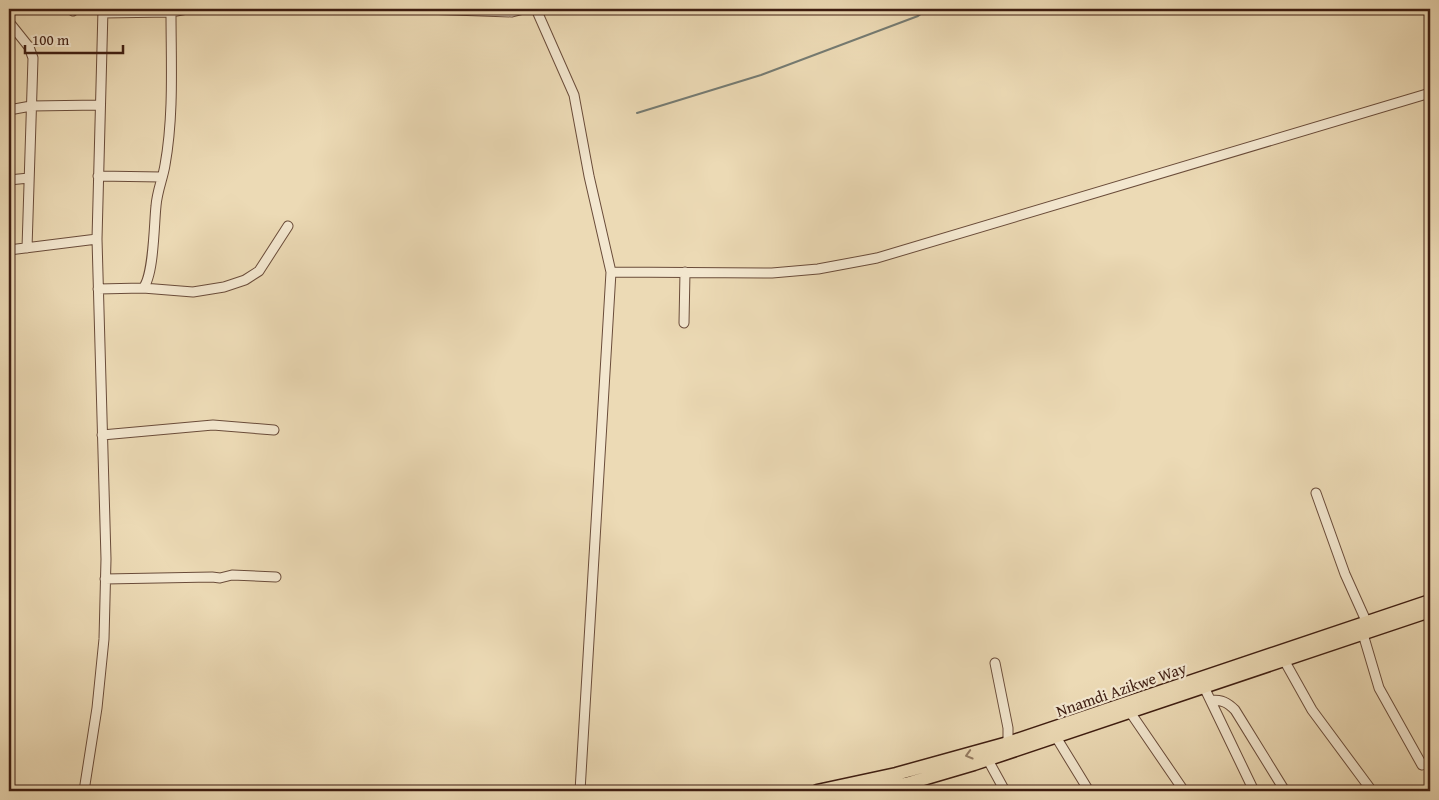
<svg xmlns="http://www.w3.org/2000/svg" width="1439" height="800" viewBox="0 0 1439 800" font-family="'Gentium Book Plus',serif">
<rect width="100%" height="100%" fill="#ecdab5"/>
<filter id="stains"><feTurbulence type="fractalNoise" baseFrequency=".004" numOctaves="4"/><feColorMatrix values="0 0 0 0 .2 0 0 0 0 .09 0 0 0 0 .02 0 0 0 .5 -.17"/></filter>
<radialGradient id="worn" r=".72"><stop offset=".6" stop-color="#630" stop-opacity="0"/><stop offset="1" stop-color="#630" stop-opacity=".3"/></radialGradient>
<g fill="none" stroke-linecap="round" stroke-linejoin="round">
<path stroke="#757b72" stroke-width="2" d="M637 113 761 75 918 16 928 9"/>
<g stroke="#6a4c3a" stroke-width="11">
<path id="minor" d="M72 9 73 11
M424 9 512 12 524 9
M536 9 574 95 589 176 611 272 580 791
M103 13 171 12 187 9
M9 22 29 47 33 58 27 248
M9 110 31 106 100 105
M98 176 161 177
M9 180 29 178
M9 250 97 239
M611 272 772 273 818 269 877 258 1430 93
M143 288C154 276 154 223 156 206 157 191 163 178 165 165 174 115 171 62 171 12
M98 289 143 288 193 292 224 287 245 280 259 271 288 226
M684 323 685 272
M102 435 213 425 274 430
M1316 493 1345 574 1367 623
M105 579 212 577 220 578 232 575 276 577
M1426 612 1430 622
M1363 634 1379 688 1422 765
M1284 660 1312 710 1372 791
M995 663 1008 728V743
M1204 687 1254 791
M1211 700C1222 700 1227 702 1235 710L1285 791
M1130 712 1184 791
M1056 737 1089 791
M988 760 1005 791
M84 791 97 708 104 639 106 559 97 239 103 9"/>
</g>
<g stroke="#3e1d11" stroke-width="15">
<path id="highway" d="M817 791 896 774 1008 743 1430 601
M868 791 906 784 974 764 1430 611"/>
</g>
<use href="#minor" stroke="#f3e7cf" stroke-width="9"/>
<use href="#highway" stroke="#ecdab5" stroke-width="12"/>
</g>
<defs><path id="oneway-chevron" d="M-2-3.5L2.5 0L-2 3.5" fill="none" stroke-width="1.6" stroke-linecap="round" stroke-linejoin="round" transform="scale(1.25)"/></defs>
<use stroke="#957c63" href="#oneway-chevron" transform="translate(969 755) rotate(164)"/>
<g text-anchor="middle" stroke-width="4.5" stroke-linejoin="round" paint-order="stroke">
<g font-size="16" fill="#3e1d11" stroke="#f3e7cf">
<text transform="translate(1121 689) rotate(-19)" y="6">Nnamdi Azikwe Way</text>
</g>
</g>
<rect width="1439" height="800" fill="none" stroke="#ecdab5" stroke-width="30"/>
<rect x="10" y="10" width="1419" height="780" fill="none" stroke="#3e1d11" stroke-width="2.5"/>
<rect x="15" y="15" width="1409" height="770" fill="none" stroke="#3e1d11"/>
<path d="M25 45v8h98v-8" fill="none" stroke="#3e1d11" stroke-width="2.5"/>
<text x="32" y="45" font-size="15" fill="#3e1d11" stroke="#f3e7cf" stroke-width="4" paint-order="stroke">100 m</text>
<rect width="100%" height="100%" filter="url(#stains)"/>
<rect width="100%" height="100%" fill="url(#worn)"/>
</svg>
